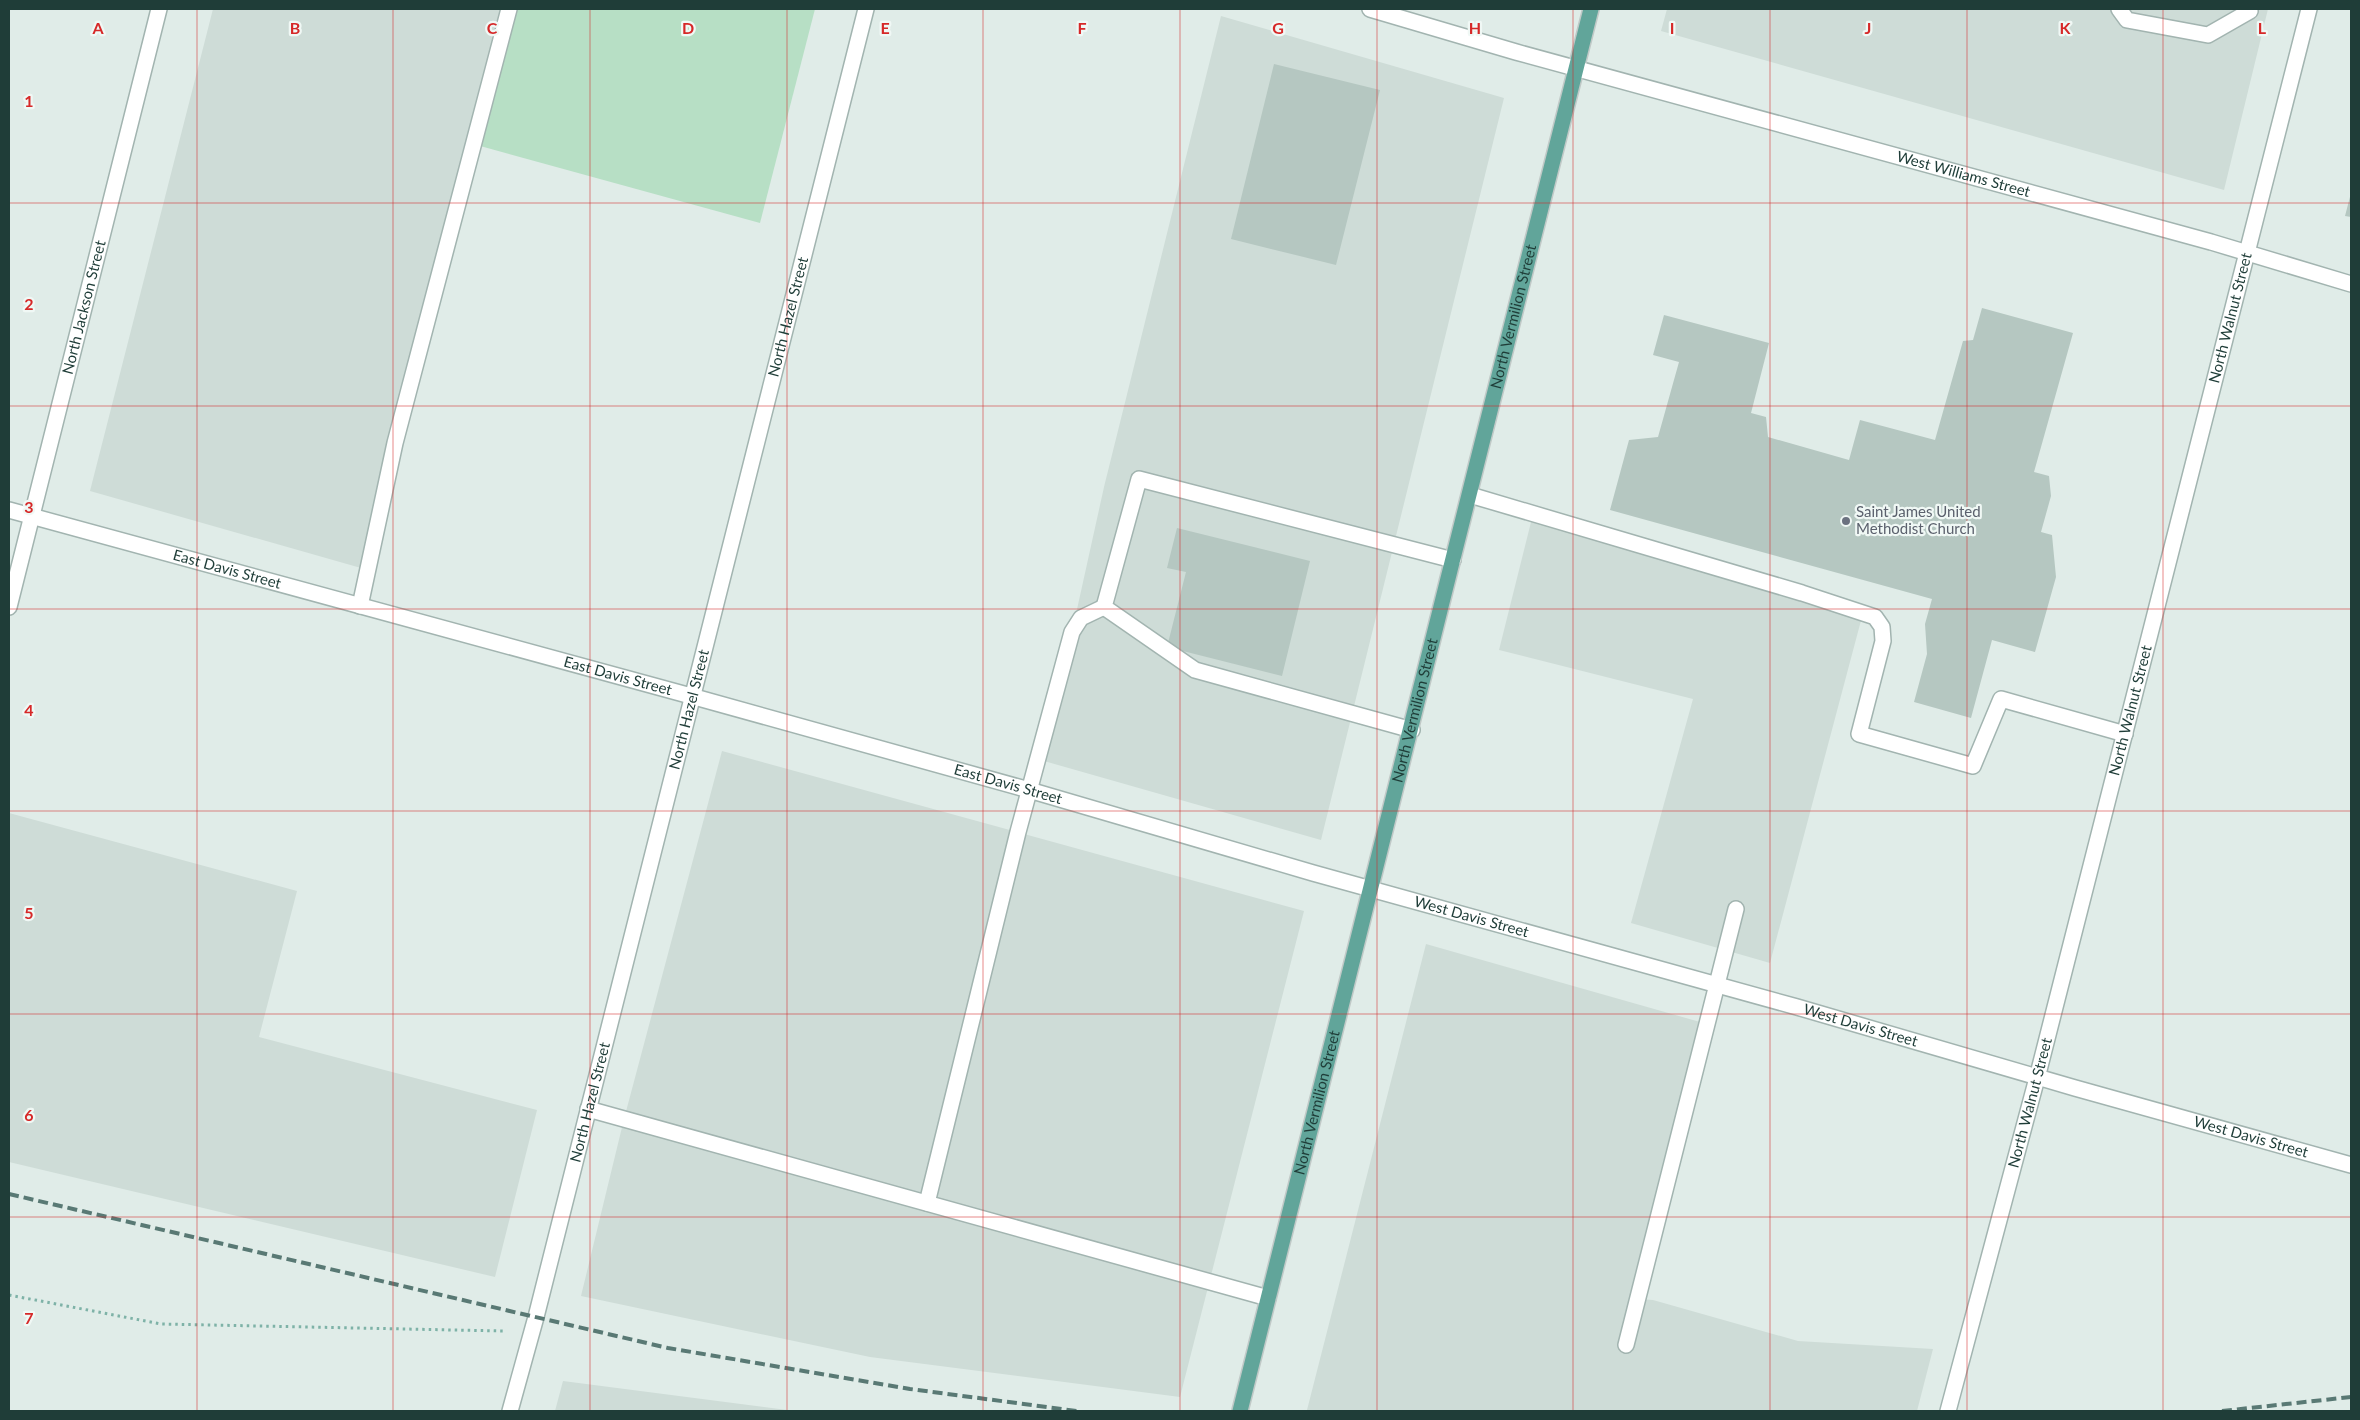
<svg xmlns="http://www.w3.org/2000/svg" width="2360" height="1420" viewBox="0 0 2360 1420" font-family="Lato,sans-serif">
<rect width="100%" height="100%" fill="#e0ece8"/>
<path fill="#cedcd7" d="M213 9H509L368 570 90 491Z
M1667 9H2268L2224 190 1661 31Z
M1221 16 1504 98 1321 840 1037 759 1072 632 1104 487Z
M1533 514 1863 613 1770 963 1631 923 1693 699 1499 650Z
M722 751 1304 911 1180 1397 870 1357 581 1296 624 1119Z
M9 813 297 891 259 1037 537 1110 495 1277 9 1162Z
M1426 944 1707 1024 1639 1299 1653 1300 1798 1341 1933 1349 1917 1411 1307 1410Z
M563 1381 795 1411H555Z"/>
<path fill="#b7dfc5" d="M509 9H815L760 223 473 144Z"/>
<path fill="#b5c7c1" d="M1274 64 1380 90 1336 265 1231 239Z
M2351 193V217L2345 216Z
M1982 308 2073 333 2034 472 2049 476 2051 496 2041 532 2052 535 2056 577 2035 652 1992 640 1971 718 1914 702 1927 654 1925 624 1932 599 1610 510 1629 440 1658 437 1679 362 1653 355 1664 315 1769 343 1751 413 1766 417 1768 437 1849 460 1860 420 1935 440 1963 341 1973 340Z
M1177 528 1310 561 1282 676 1167 647 1186 572 1167 568Z"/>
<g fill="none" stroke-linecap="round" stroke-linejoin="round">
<g stroke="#a2b4b0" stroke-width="18">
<g id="minor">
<path id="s1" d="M1370 9 1516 52 2211 242 2351 284"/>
<path d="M2119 9 2127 20 2208 35 2250 11"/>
<path d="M1470 495 1802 593 1875 617 1882 627 1883 641 1859 734 1973 766 2001 699 2125 734"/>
<path id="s2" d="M9 510 691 696 1029 790 1313 873 1797 1007 2075 1088 2351 1165"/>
<path d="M360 606 395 443 509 9"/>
<path id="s3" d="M9 607 159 9"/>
<path d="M1412 730 1195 670 1104 607 1139 479 1453 560"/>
<path d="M588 1109 1268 1298"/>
<path d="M927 1203 1018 832 1072 632 1081 618 1104 607"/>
<path d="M1626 1345 1736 909"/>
<path id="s4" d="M510 1411 536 1317 866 9"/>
<path id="s5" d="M1948 1411 2037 1078 2309 9"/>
</g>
</g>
<g stroke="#c0c9c7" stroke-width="18">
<g id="major">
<path id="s6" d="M1240 1411C1357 944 1473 476 1591 9"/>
</g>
</g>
<path stroke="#7eb2a7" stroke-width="3" stroke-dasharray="2.5 4" stroke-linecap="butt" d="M9 1295 161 1324 503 1331"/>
<use href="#minor" stroke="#fff" stroke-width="15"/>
<use href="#major" stroke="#61a59a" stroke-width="15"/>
<path stroke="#597974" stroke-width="4" stroke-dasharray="10 5" stroke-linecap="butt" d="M9 1194 668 1348 910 1389 1077 1411
M2222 1411 2351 1397"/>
</g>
<path fill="none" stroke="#d62828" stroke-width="1" stroke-opacity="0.55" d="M197 9V1411M393 9V1411M590 9V1411M787 9V1411M983 9V1411M1180 9V1411M1377 9V1411M1573 9V1411M1770 9V1411M1967 9V1411M2163 9V1411M9 203H2351M9 406H2351M9 609H2351M9 811H2351M9 1014H2351M9 1217H2351"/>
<circle fill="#6b7280" stroke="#f0f8f5" stroke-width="2" cx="1846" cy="521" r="5"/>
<g text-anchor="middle" stroke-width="4.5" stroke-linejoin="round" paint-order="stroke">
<g font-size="15" fill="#1f3d38" stroke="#f0f8f5">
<text dy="5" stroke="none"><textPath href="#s1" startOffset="616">West Williams Street</textPath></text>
<text dy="5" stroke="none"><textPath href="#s3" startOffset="309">North Jackson Street</textPath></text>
<text dy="5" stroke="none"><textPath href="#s4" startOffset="1129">North Hazel Street</textPath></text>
<text dy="5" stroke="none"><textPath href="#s6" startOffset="1128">North Vermilion Street</textPath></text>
<text dy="5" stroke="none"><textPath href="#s5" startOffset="1129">North Walnut Street</textPath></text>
<text dy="5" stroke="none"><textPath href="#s2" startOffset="226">East Davis Street</textPath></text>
<text dy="5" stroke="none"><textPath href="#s2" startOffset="631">East Davis Street</textPath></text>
<text dy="5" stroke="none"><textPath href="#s4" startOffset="724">North Hazel Street</textPath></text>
<text dy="5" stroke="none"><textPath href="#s6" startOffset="722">North Vermilion Street</textPath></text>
<text dy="5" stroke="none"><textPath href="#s5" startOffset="724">North Walnut Street</textPath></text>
<text dy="5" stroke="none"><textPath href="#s2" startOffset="1036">East Davis Street</textPath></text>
<text dy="5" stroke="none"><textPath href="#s2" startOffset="1518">West Davis Street</textPath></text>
<text dy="5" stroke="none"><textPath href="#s2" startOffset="1922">West Davis Street</textPath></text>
<text dy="5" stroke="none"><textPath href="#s4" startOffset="319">North Hazel Street</textPath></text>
<text dy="5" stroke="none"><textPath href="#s6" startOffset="318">North Vermilion Street</textPath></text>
<text dy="5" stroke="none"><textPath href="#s5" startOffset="319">North Walnut Street</textPath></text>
<text dy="5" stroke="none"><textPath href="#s2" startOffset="2328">West Davis Street</textPath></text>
</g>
<g font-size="15" fill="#5b616d" stroke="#f0f8f5" text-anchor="start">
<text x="1856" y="517">Saint James United<tspan x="1856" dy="17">Methodist Church</tspan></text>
</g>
</g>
<g font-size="16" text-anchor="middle" font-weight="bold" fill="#d62828" stroke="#f0f8f5" stroke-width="4.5" stroke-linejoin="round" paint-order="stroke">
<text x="98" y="34">A</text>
<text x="295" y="34">B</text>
<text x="492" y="34">C</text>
<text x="688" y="34">D</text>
<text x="885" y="34">E</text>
<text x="1082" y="34">F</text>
<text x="1278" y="34">G</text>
<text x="1475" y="34">H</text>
<text x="1672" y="34">I</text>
<text x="1868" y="34">J</text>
<text x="2065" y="34">K</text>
<text x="2262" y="34">L</text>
<text x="29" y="107">1</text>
<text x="29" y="310">2</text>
<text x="29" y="513">3</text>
<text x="29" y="716">4</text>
<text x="29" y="919">5</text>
<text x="29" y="1121">6</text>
<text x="29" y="1324">7</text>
</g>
<rect width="2360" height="1420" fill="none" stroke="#1f3d38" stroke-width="20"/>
</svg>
